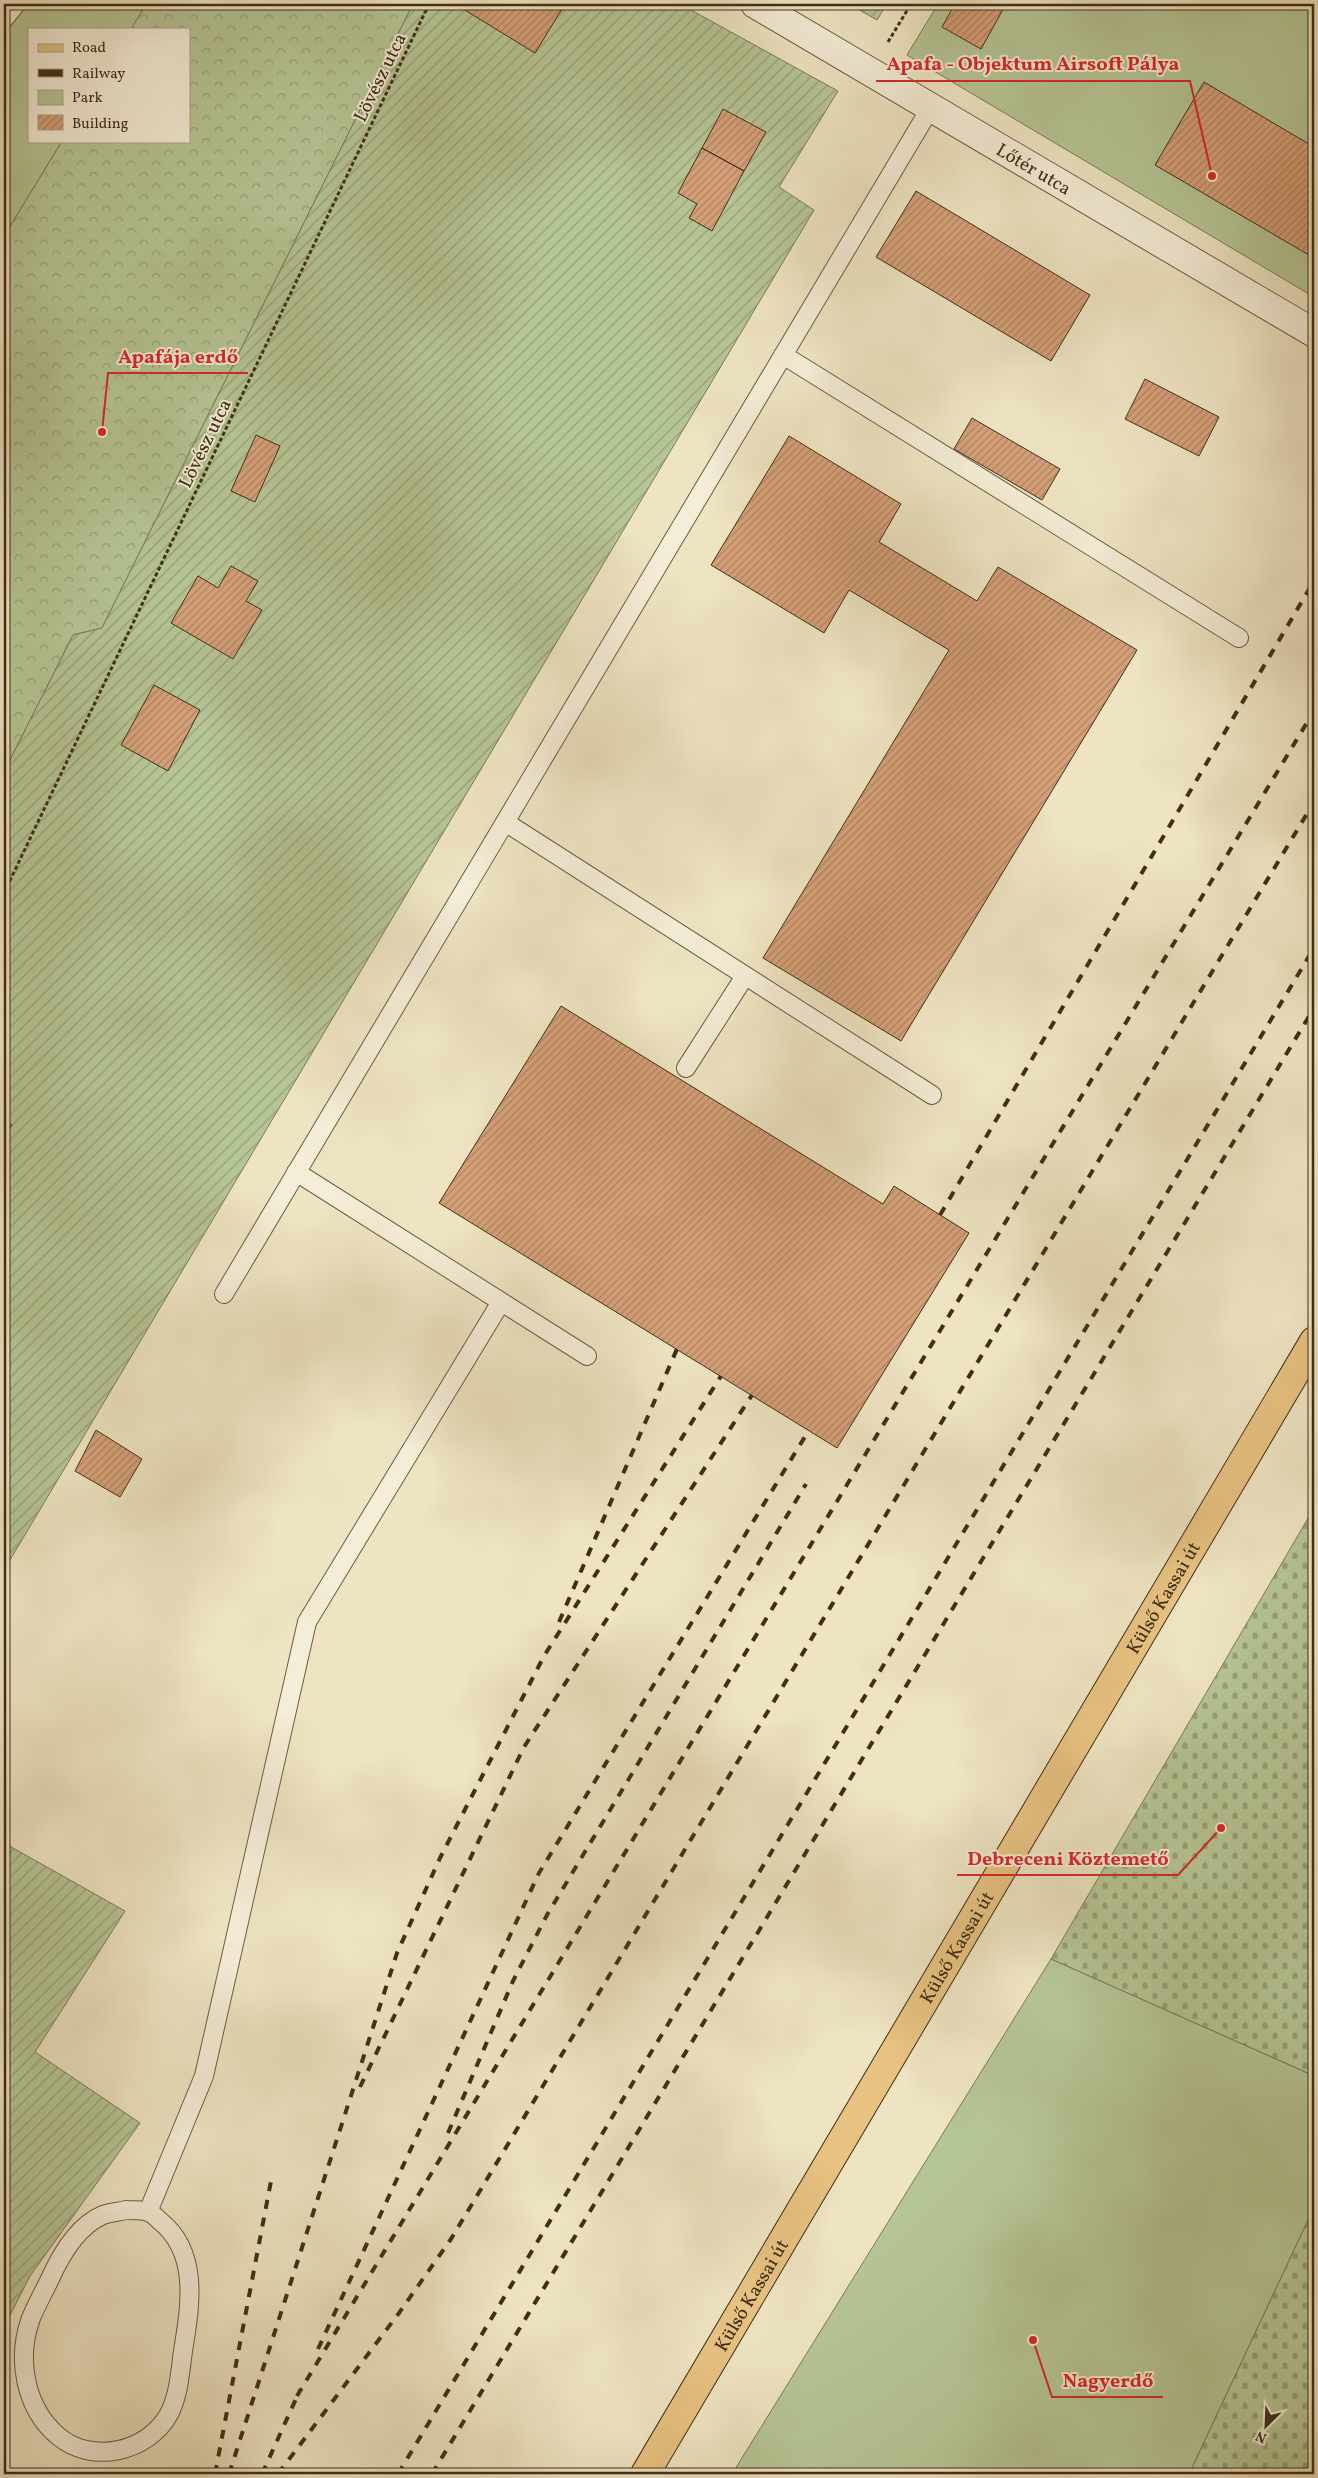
<svg xmlns="http://www.w3.org/2000/svg" width="1318" height="2478" viewBox="0 0 1318 2478" font-family="Vollkorn,serif">
<defs>
<pattern id="forest-crowns" width="20" height="18" patternUnits="userSpaceOnUse" patternTransform="scale(1.25)"><rect width="20" height="18" fill="#b6c595"/><path d="M2 6a3 3 0 1 1 6 0M12 15a3 3 0 1 1 6 0" fill="none" stroke="#95a079"/></pattern>
<pattern id="cemetery-stones" width="16" height="16" patternUnits="userSpaceOnUse" patternTransform="scale(1.25)"><rect width="16" height="16" fill="#b6c595"/><path d="M2 7V4a2 2 0 0 1 4 0v3zM10 15v-3a2 2 0 0 1 4 0v3z" fill="#95a079"/></pattern>
<pattern id="garden-furrows" width="10" height="10" patternUnits="userSpaceOnUse" patternTransform="scale(1.25)"><rect width="10" height="10" fill="#b6c595"/><path d="M-1 1l2-2M0 10L10 0M9 11l2-2" fill="none" stroke="#95a079"/></pattern>
<pattern id="building-hatch" width="6" height="6" patternUnits="userSpaceOnUse" patternTransform="scale(1.25)"><rect width="6" height="6" fill="#d5a077"/><path d="M-1 1l2-2M0 6l6-6M5 7l2-2" fill="none" stroke="#ae8361"/></pattern>
</defs>
<rect width="100%" height="100%" fill="#eee4c2"/>
<filter id="stains"><feTurbulence type="fractalNoise" baseFrequency=".004" numOctaves="4"/><feColorMatrix values="0 0 0 0 .2 0 0 0 0 .09 0 0 0 0 .02 0 0 0 .5 -.17"/></filter>
<radialGradient id="worn" r=".72"><stop offset=".6" stop-color="#630" stop-opacity="0"/><stop offset="1" stop-color="#630" stop-opacity=".3"/></radialGradient>
<path fill="url(#forest-crowns)" stroke="#7b7a57" d="M146 4H413L102 628 73 635 4 772V236L62 141H189V29H131Z"/>
<path fill="url(#cemetery-stones)" stroke="#7b7a57" d="M1314 1508V2076L1051 1959Z
M1314 2207V2474H1189Z"/>
<path fill="#b6c595" stroke="#7b7a57" d="M4 4H146L131 29H29V141H62L4 236Z
M938 4H1314V297L907 55Z
M1051 1959 1314 2076V2207L1189 2474H732Z"/>
<path fill="url(#garden-furrows)" stroke="#7b7a57" d="M413 4H680L838 91 779 187 814 210 4 1570V772L73 635 102 628Z
M849 4H887L877 20Z
M4 1843 125 1911 35 2052 140 2123 30 2276 4 2327Z"/>
<path fill="url(#building-hatch)" stroke="#402e19" d="M455 4H565L535 53Z
M955 4H1006L981 49 942 27Z
M1204 82 1314 147V258L1155 165Z
M723 109 766 132 744 171 702 148Z
M702 148 744 171 712 231 689 218 697 204 678 193Z
M916 191 1090 295 1051 361 876 257Z
M1145 379 1219 417 1199 456 1125 419Z
M972 418 1060 469 1042 500 954 449Z
M256 435 280 446 255 502 231 491Z
M789 436 901 504 879 542 977 601 998 567 1137 650 901 1041 763 958 949 650 849 590 824 633 711 565Z
M231 566 258 581 246 601 262 610 233 659 171 623 198 576 218 588Z
M154 685 200 710 168 771 121 745Z
M561 1006 883 1204 894 1186 969 1233 837 1448 439 1203Z
M4 1120 12 1125 4 1138Z
M96 1430 142 1459 120 1497 75 1471Z"/>
<g fill="none" stroke-linecap="round" stroke-linejoin="round">
<g stroke="#6c5c43" stroke-width="20">
<path id="service" d="M4 19 16 4
M783 355 1239 638
M505 822 932 1095
M686 1068 745 976
M296 1172 587 1356
M224 1294 931 107
M126 2210C132 2211 142 2209 148 2212 152 2213 157 2218 160 2221 200 2253 190 2307 183 2351 180 2372 179 2395 169 2414 148 2452 92 2465 58 2436 25 2408 16 2359 31 2318 36 2306 43 2293 49 2281 60 2256 77 2226 103 2215 110 2212 119 2212 126 2210Z
M148 2212 204 2076 307 1622 501 1302"/>
</g>
<g stroke="#6c5c43" stroke-width="30">
<g id="minor">
<path id="s1" d="M755 4 1314 333"/>
</g>
</g>
<g stroke="#402e19" stroke-width="30">
<g id="primary">
<path id="s2" d="M645 2474 1314 1341"/>
</g>
</g>
<path stroke="#402e19" stroke-width="3" stroke-dasharray="4 2.5" stroke-linecap="butt" d="M888 42 911 4
M4 893 429 4"/>
<use href="#service" stroke="#f4edd7" stroke-width="18"/>
<use href="#minor" stroke="#f4edd7" stroke-width="28"/>
<use href="#primary" stroke="#e7c281" stroke-width="28"/>
<path stroke="#402e19" stroke-width="4" stroke-dasharray="9 9" stroke-linecap="butt" d="M940 1215 1314 581
M559 1622 677 1349
M360 2087 524 1747 752 1395
M448 2133 513 1981 547 1915 806 1484
M318 2349 539 1873 809 1430
M297 2396 1314 711
M215 2474 271 2181
M229 2474 397 1953 440 1858 544 1656 721 1376
M262 2474 300 2390
M278 2474 399 2313 451 2239 1314 802
M398 2474 1314 948
M432 2474 1314 1008"/>
</g>
<g text-anchor="middle" stroke-width="4" stroke-linejoin="round" paint-order="stroke">
<g font-size="19" fill="#402e19" stroke="#f4edd7">
<text transform="translate(379 77) rotate(-64)" y="7">Lövész utca</text>
<text dy="7" stroke="none"><textPath href="#s1" startOffset="324">Lőtér utca</textPath></text>
<text transform="translate(204 443) rotate(-64)" y="7">Lövész utca</text>
<text dy="7" stroke="none"><textPath href="#s2" startOffset="1018">Külső Kassai út</textPath></text>
<text dy="7" stroke="none"><textPath href="#s2" startOffset="612">Külső Kassai út</textPath></text>
<text dy="7" stroke="none"><textPath href="#s2" startOffset="208">Külső Kassai út</textPath></text>
</g>
</g>
<path fill="none" stroke="#d62828" stroke-width="2" d="M1212 176L1190 81H876M102 432L108 373H248M1221 1828L1178 1875H957M1033 2340L1052 2397H1163"/>
<g fill="#d62828" stroke="#f4edd7" stroke-width="2">
<circle cx="1212" cy="176" r="5"/>
<circle cx="102" cy="432" r="5"/>
<circle cx="1221" cy="1828" r="5"/>
<circle cx="1033" cy="2340" r="5"/>
</g>
<g font-size="20" text-anchor="middle" font-weight="bold" fill="#d62828" stroke="#f4edd7" stroke-width="4" stroke-linejoin="round" paint-order="stroke">
<text x="1033" y="70">Apafa - Objektum Airsoft Pálya</text>
<text x="178" y="363">Apafája erdő</text>
<text x="1068" y="1865">Debreceni Köztemető</text>
<text x="1108" y="2387">Nagyerdő</text>
</g>
<rect width="1318" height="2478" fill="none" stroke="#eee4c2" stroke-width="20"/>
<rect x="5" y="5" width="1308" height="2468" fill="none" stroke="#402e19" stroke-width="2.5"/>
<rect x="10" y="10" width="1298" height="2458" fill="none" stroke="#402e19"/>
<rect x="28" y="28" width="162" height="115" fill="#f4edd7" stroke="#aca18b"/>
<rect x="38" y="44" width="25" height="8" fill="#e7c281" stroke="#aca18b"/>
<text x="72" y="52" font-size="15" fill="#402e19">Road</text>
<rect x="38" y="69" width="25" height="8" fill="#402e19" stroke="#aca18b"/>
<text x="72" y="78" font-size="15" fill="#402e19">Railway</text>
<rect x="38" y="90" width="25" height="15" fill="#b6c595" stroke="#aca18b"/>
<text x="72" y="102" font-size="15" fill="#402e19">Park</text>
<rect x="38" y="115" width="25" height="15" fill="url(#building-hatch)" stroke="#aca18b"/>
<text x="72" y="128" font-size="15" fill="#402e19">Building</text>
<g transform="translate(1266 2426) rotate(204)" stroke="#f4edd7" stroke-width="4" paint-order="stroke">
<path d="M0-4L9 19L0 12L-9 19Z" fill="#402e19"/>
<text y="-8" font-size="14" font-weight="bold" text-anchor="middle" fill="#402e19">N</text>
</g>
<rect width="100%" height="100%" filter="url(#stains)"/>
<rect width="100%" height="100%" fill="url(#worn)"/>
</svg>
